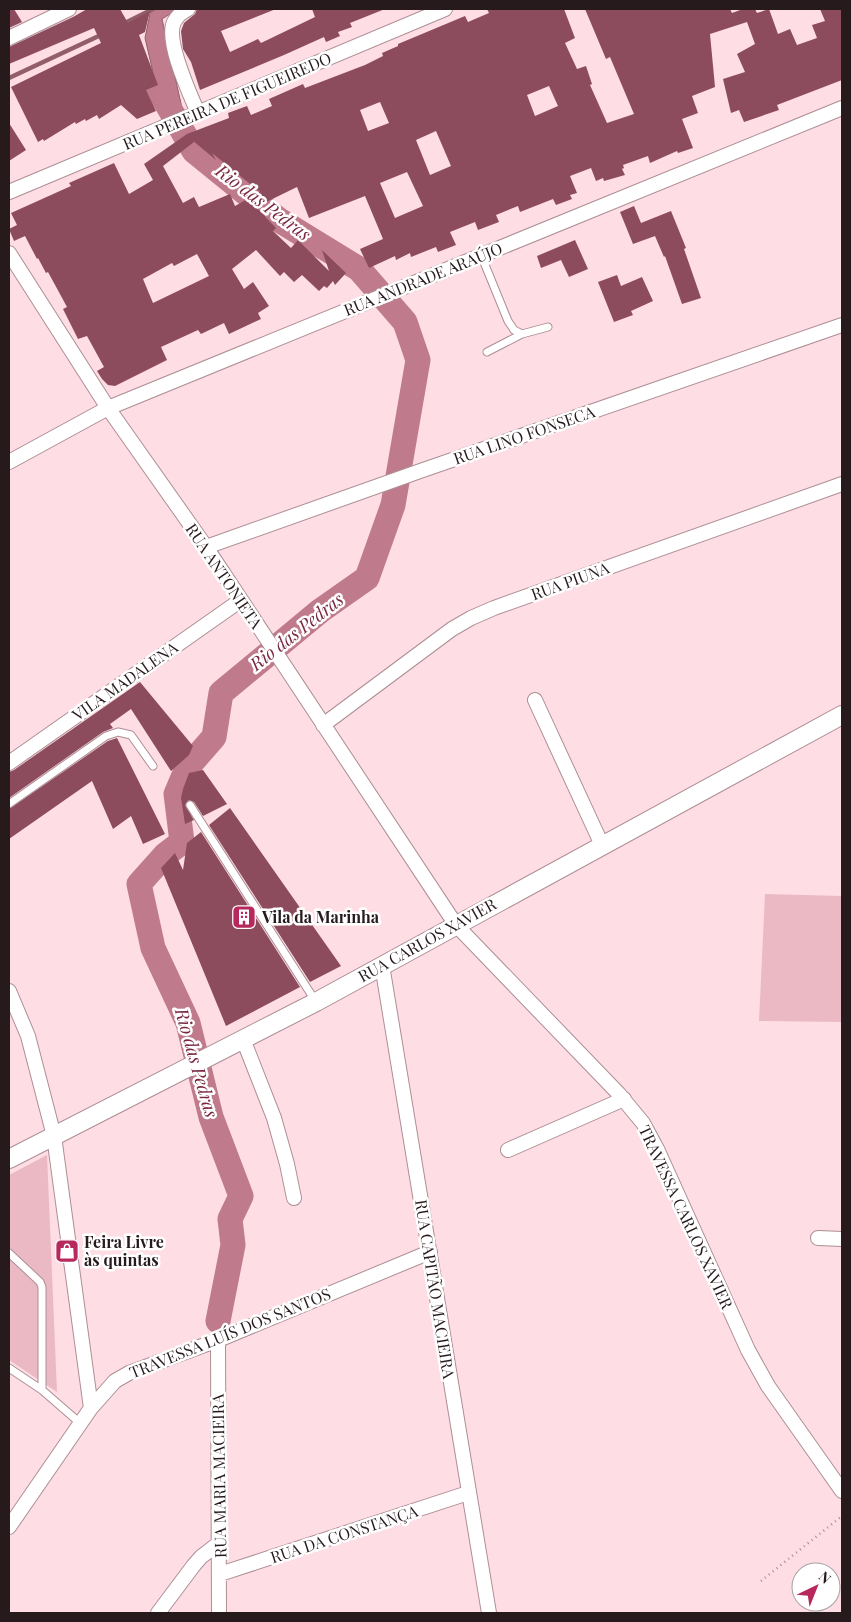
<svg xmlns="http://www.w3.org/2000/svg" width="851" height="1622" viewBox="0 0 851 1622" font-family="'Playfair Display',serif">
<rect width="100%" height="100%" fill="#fedde4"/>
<path fill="#ebb9c4" d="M765 894 842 896V1022L759 1021Z
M47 1155 57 1392 9 1360V1175Z"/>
<path fill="#bf7b8b" stroke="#915e6a" d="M151 9H178L162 19 182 108 163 115 145 38Z"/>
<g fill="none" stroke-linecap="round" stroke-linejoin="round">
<path stroke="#915e6a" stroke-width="4.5" d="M123 24 153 9
M9 78 103 34"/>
<path stroke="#bf7b8b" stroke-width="25" d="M157 83V87L194 151 279 220 359 269 405 322 418 360 393 505 367 578 320 611 221 693 214 737 187 768 176 794 182 842 165 855 139 884 153 948 188 1023 211 1117 241 1196 230 1219 233 1245 218 1321"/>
</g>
<path fill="#8c4c5d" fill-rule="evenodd" d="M9 9H14L22 22 9 28Z
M87 9H120L128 23 150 11 145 32 139 35 158 85 146 90 156 111 137 119 121 105 99 119 97 115 86 121 85 119 76 124 75 122 44 141 43 139 38 142 11 87 101 43 94 28 9 64V47L73 17Z
M197 9H276L221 31 230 52 258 39 261 43 315 17 312 9H385L350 23 352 27 338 32 340 36 326 42 324 37 284 55 200 90 191 62 183 49 181 31 184 23 195 14Z
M487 9H564L575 38 565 43 577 69 586 66 592 84 590 85 607 123 634 114 610 57 606 59 585 9H730L732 13 743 9H755L757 13 769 9 778 34 790 29 797 45 817 38 812 25 825 21 820 9H842V80L777 105 779 110 744 122 739 110 731 113 723 79 745 72 737 54 755 44 747 22 710 34 715 87 692 96 698 113 682 119 693 148 678 153 677 151 650 163 648 156 623 165 624 168 622 169 625 175 604 181 603 178 596 181 591 168 570 176 577 193 570 195 572 199 556 205 553 199 520 212 518 206 496 215 499 222 478 230 475 222 450 232 456 245 438 252 436 247 411 257 410 253 396 260 395 256 369 268 360 249 383 239 365 196 309 218 297 187 256 207 276 228 273 231 291 248 298 240 329 271 322 250 346 273 335 285 333 281 327 288 324 286 319 291 302 275 294 282 284 272 280 276 256 250 232 269 244 289 253 282 269 306 258 313 261 319 229 334 224 323 201 334 198 330 161 347 167 360 115 386 108 385 102 379 97 371 104 367 87 336 78 339 63 309 67 307 48 272 46 273 38 258 37 259 25 236 14 241 9 229 17 225 11 213 71 186 69 183 114 163 129 194 153 180 144 164 187 134 229 118 228 113 247 106 251 115 272 106 269 99 303 84 305 88 365 65 383 56 382 53 398 46V44L465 16 468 22 489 13ZM549 86 558 106 535 116 527 95ZM380 102 389 123 368 131 360 110ZM436 131 451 166 430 175 416 140ZM192 140 216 160 212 153 260 192 235 206 230 194 199 207 194 197 183 203 163 166 194 142ZM407 172 423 206 395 218 380 183ZM197 254 209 276 153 303 143 279 172 263 174 266Z
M9 123 26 150 9 161Z
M634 206 641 223 671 211 686 248 684 249 701 298 682 304 665 256 664 257 655 236 633 244 620 212Z
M575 240 588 269 569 277 561 260 541 268 537 256Z
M617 275 621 286 642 277 653 301 631 311 633 315 614 322 598 282Z
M140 682 193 746 189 755 171 771 131 709 110 724 113 728 103 732 9 798V772L14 770Z
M117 738 165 834 143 844 131 816 113 829 92 781 9 839V809L108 741Z
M203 770 227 804 203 816 194 802 188 800 185 806 194 820 185 824 181 798 183 789 189 773Z
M230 808 341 966 310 982 209 825Z
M201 832 300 987 226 1026 161 868 175 853 183 870 187 843Z"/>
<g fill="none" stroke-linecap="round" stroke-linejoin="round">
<g stroke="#ad8e95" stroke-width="9">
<path id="service" d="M481 255 508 321 514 330 522 334 548 327
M487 352 522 334
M9 804 106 736 118 732 131 735 153 766
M190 805 316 1002
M9 1253 40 1282 42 1287V1390
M9 1368 42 1390 80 1423"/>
</g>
<g stroke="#ad8e95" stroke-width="16">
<path id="minor" d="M188 9C182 12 177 16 174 22 165 41 190 94 198 113
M9 38 69 9
M9 192 445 9
M9 253 108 408 206 547 456 925 619 1094 643 1123 657 1149 748 1350 768 1386 842 1491
M9 462 108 408 842 108
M206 547 423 470 842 325
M535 700 602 845
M323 725 452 629 471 618 494 608 842 484
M9 763 241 600
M382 965 489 1613
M9 991 28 1036 54 1136 91 1408
M243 1039 274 1118 287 1164 294 1198
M508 1150 624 1099
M818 1238 842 1239
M218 1340 219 1613
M9 1527 91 1408 115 1381 129 1373 218 1340 430 1252
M220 1574 468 1493
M158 1613 194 1565 201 1557 219 1543"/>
</g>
<g stroke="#ad8e95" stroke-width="20">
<path id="tertiary" d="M9 1159 316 1002 842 715"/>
</g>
<path stroke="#a89095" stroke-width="2.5" stroke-dasharray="1 4" stroke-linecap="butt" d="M761 1581 842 1516"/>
<use href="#service" stroke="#fff" stroke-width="7"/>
<use href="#minor" stroke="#fff" stroke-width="14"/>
<use href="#tertiary" stroke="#fff" stroke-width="18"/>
</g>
<defs>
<g id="building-square" transform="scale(1.25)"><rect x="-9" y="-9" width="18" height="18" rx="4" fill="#b7295d" stroke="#fff"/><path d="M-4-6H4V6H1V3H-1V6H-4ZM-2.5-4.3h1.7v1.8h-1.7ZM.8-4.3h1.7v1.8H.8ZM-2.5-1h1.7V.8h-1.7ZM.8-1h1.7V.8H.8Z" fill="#fff"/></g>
<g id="shop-square" transform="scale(1.25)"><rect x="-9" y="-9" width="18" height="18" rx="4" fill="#b7295d" stroke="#fff"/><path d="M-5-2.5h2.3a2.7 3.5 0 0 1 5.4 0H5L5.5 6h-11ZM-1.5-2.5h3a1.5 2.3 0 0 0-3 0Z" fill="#fff"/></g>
</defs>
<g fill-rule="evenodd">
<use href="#building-square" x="244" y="917"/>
<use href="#shop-square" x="67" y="1251"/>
</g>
<g text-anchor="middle" stroke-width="5" stroke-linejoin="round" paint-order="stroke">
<g font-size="16" fill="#261a1d" stroke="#fff">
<text transform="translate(227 101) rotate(-23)" y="6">RUA PEREIRA DE FIGUEIREDO</text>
<text transform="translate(423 279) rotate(-22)" y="6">RUA ANDRADE ARAÚJO</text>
<text transform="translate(524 435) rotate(-19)" y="6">RUA LINO FONSECA</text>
<text transform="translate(224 576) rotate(56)" y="6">RUA ANTONIETA</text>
<text transform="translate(570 581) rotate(-20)" y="6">RUA PIUNA</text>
<text transform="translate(125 681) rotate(-35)" y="6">VILA MADALENA</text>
<text transform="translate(427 940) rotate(-29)" y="6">RUA CARLOS XAVIER</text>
<text transform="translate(686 1217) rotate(65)" y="6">TRAVESSA CARLOS XAVIER</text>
<text transform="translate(435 1289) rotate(81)" y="6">RUA CAPITÃO MACIEIRA</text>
<text transform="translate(230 1333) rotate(-22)" y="6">TRAVESSA LUÍS DOS SANTOS</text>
<text transform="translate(219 1476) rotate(-91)" y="6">RUA MARIA MACIEIRA</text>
<text transform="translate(344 1534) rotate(-18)" y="6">RUA DA CONSTANÇA</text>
</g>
<g font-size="16" font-weight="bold" fill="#261a1d" stroke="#fff" text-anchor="start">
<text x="262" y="923">Vila da Marinha</text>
<text x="84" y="1248">Feira Livre<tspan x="84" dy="18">às quintas</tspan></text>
</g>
<g font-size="18" font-style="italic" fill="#7a2741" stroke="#fff">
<text transform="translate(263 203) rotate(37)" y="6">Rio das Pedras</text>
<text transform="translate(297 632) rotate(-38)" y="6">Rio das Pedras</text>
<text transform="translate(196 1063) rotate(74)" y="6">Rio das Pedras</text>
</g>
</g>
<rect width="851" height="1622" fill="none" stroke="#261a1d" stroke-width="20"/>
<g transform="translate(816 1587) rotate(43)"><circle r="24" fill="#ffffff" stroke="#a8a3a5"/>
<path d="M0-4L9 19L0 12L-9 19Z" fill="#b7295d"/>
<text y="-8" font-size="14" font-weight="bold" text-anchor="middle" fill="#261a1d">N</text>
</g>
</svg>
